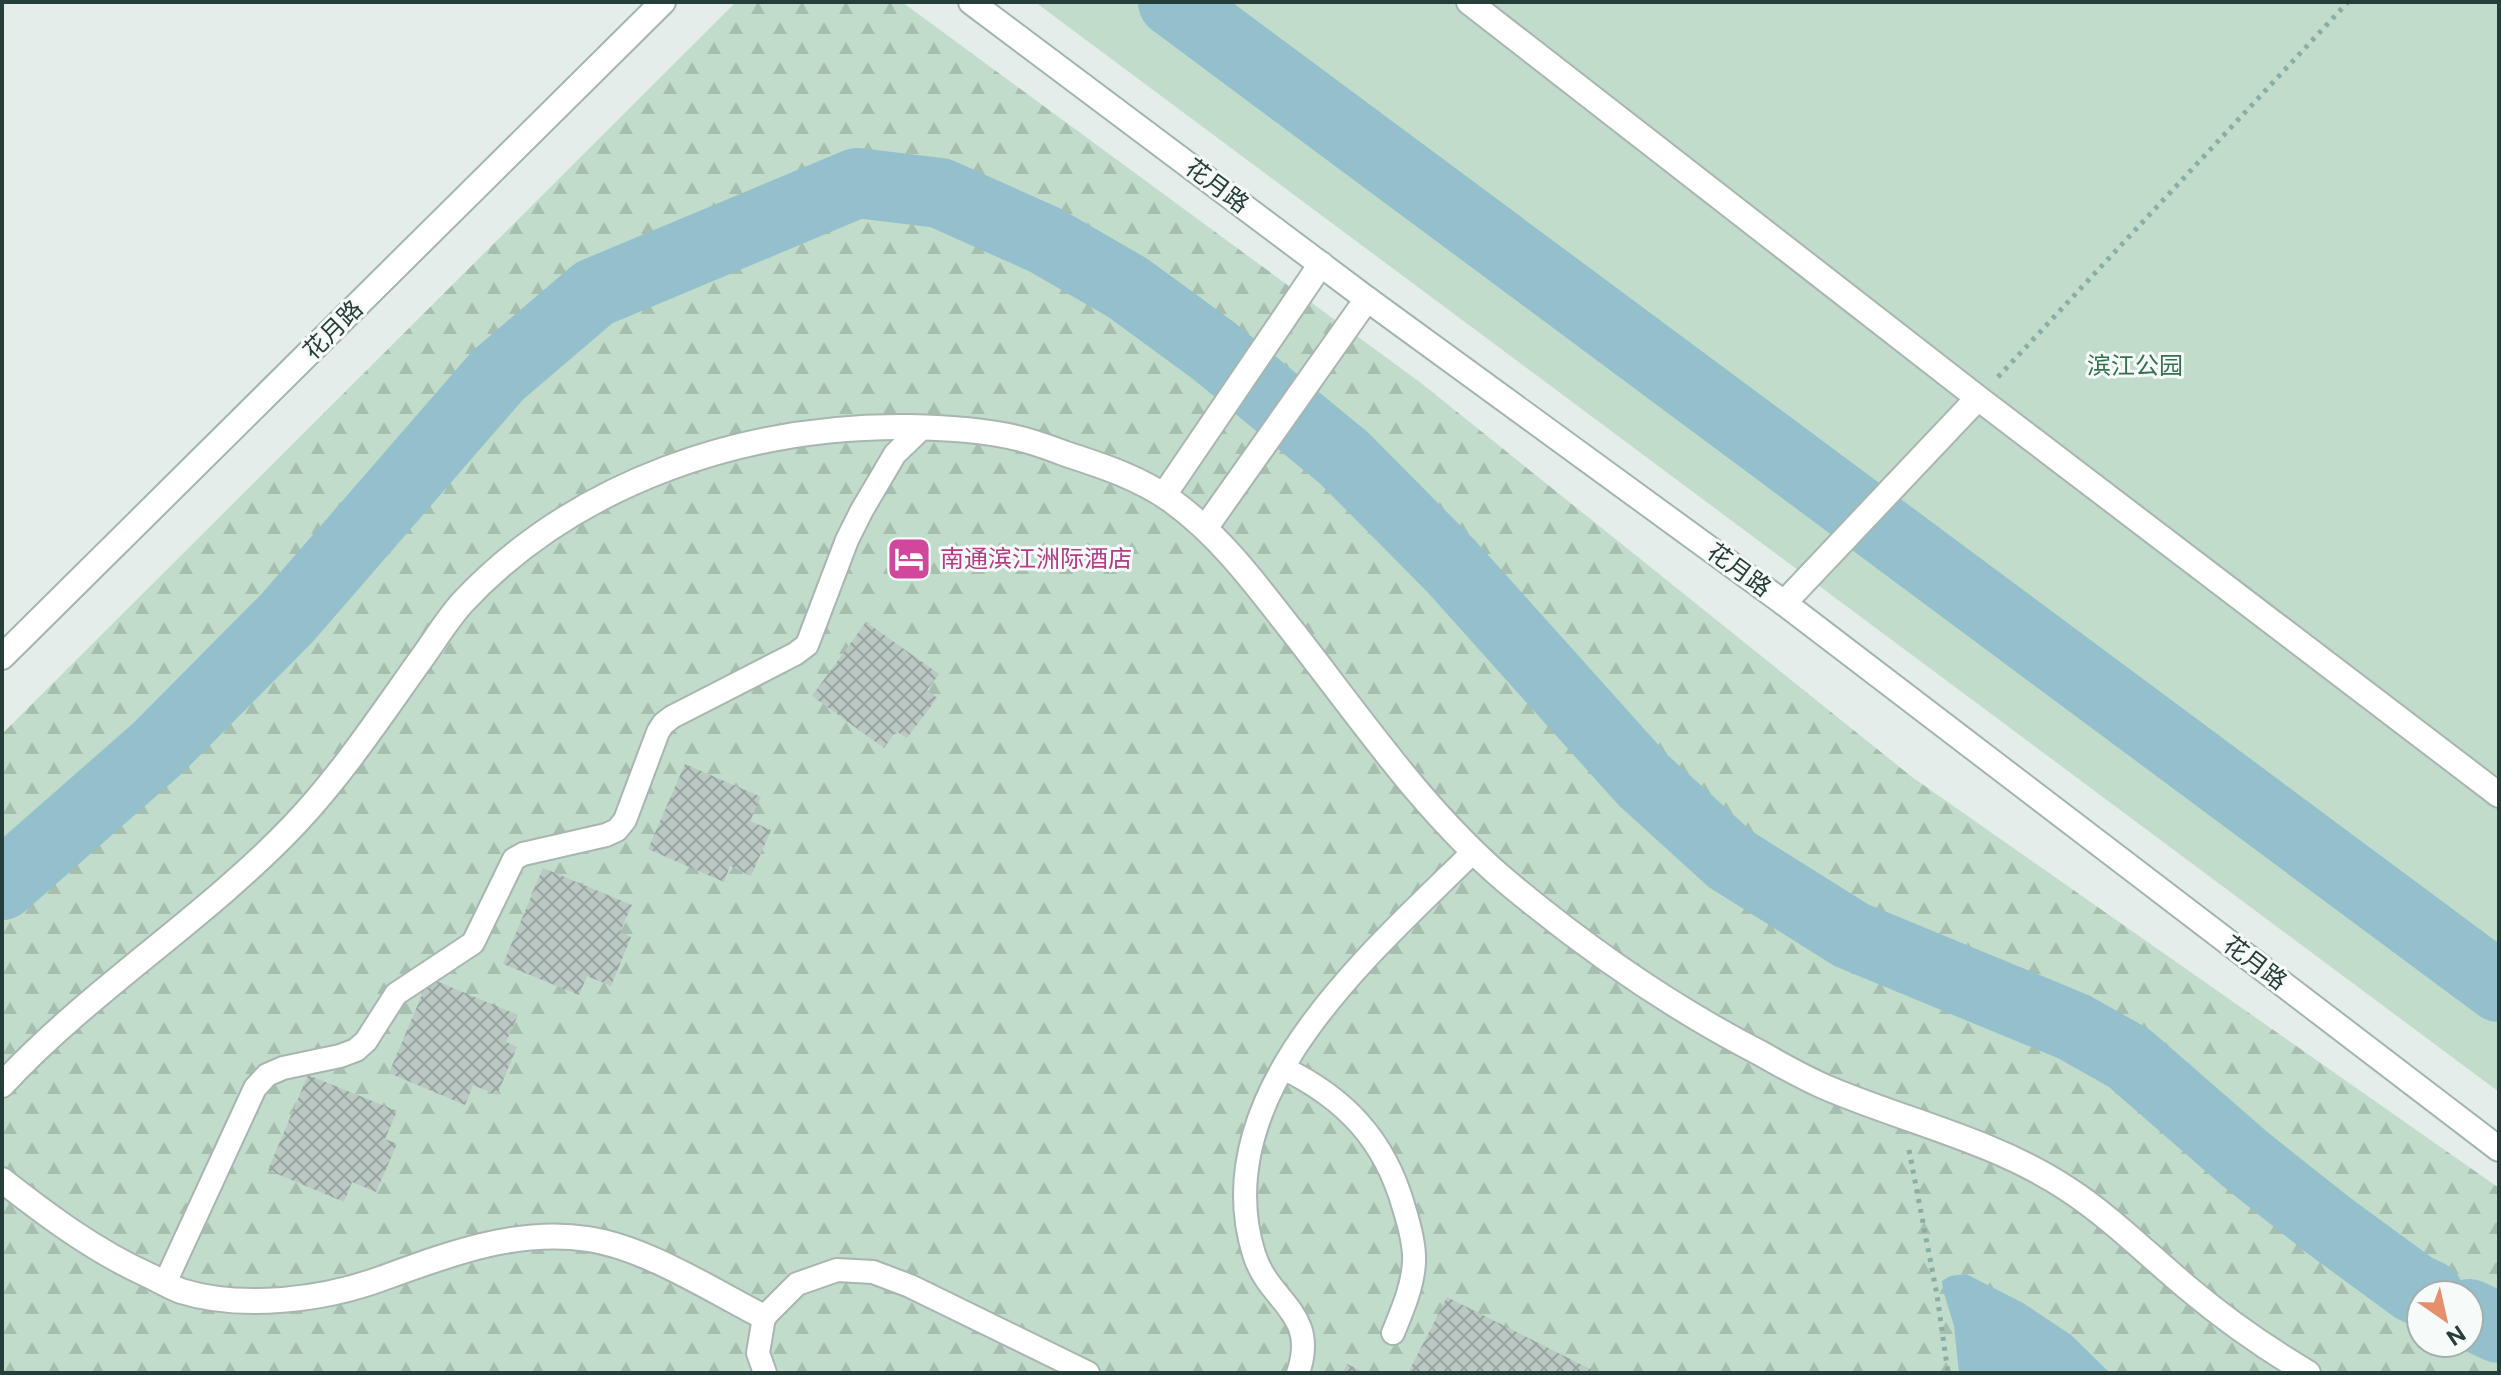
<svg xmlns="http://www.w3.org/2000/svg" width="2501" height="1375" viewBox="0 0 2501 1375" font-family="'Public Sans','Noto Sans SC',sans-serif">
<defs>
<pattern id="forest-firs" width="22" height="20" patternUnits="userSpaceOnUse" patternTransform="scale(2)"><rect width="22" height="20" fill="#c1dcca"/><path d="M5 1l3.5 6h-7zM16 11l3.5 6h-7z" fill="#a6beae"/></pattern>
<pattern id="building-cross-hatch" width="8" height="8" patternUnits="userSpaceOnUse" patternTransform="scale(2)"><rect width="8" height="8" fill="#bbc8c3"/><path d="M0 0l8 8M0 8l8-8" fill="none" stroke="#98a49f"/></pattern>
</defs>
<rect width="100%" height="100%" fill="#e5edea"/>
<path fill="url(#forest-firs)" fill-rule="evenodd" d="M736 2H902L1421 383 1912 777 2499 1188V1373H2V734ZM2421 1295H2469V1343H2421Z"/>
<path fill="#c1dcca" d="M1035 2H2499V1092Z"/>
<path fill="#93c0cc" d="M1966 1274 2023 1303 2071 1335 2110 1373H1959L1954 1326 1943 1290 1942 1281 1950 1276Z"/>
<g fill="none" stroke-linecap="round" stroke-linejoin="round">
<path stroke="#93c0cc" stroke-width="70" d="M1173 2 2499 987
M2 885 158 748 287 618 498 375 594 293 857 183 940 193 1045 240 1128 288 1214 351 1344 458 1451 566 1643 780 1730 859 1851 935 2074 1027 2129 1058 2245 1159 2328 1225 2414 1288 2429 1295
M2469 1314 2499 1328"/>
</g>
<path fill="url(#building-cross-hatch)" d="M866 622 939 674 927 690 937 698 907 738 896 731 884 748 812 696Z
M685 764 761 797 750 821 771 830 751 876 730 866 724 882 648 849Z
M543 868 632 905 620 932 631 937 611 986 587 976 579 995 503 964Z
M429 978 518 1015 506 1042 517 1047 497 1095 473 1085 465 1105 389 1073Z
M308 1075 397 1111 385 1139 397 1144 376 1192 352 1182 344 1202 268 1170Z
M1447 1297 1598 1373H1408Z
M1347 1364 1366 1373H1342Z"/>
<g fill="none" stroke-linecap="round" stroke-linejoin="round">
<g stroke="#a8b5b1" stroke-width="26">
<path id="lane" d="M1283 1068C1345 1098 1385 1140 1404 1208 1409 1224 1415 1245 1414 1262 1413 1286 1402 1311 1393 1333
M165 1283 255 1088 267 1075 283 1068 340 1056 356 1050 366 1041 396 994 473 943 514 859 523 854 606 835 617 830 625 820 658 732 663 724 672 717 795 654 807 645 847 540 862 510 895 454 922 428
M765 1373 758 1353 764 1317 797 1284 837 1270 873 1272 910 1286 1088 1373
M1298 1373C1319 1312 1269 1303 1254 1254 1204 1094 1372 952 1472 853"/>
</g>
<g stroke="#a8b5b1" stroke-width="28">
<path id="street" d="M1469 2 1978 398 2499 795
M1164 495 1321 264
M1206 527 1367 299
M1784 603 1978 398
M2 1085C91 989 205 919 295 824 342 774 380 717 419 662 433 643 446 621 462 603 576 481 746 425 909 427 948 428 988 430 1025 440 1039 444 1053 449 1066 454 1103 466 1140 478 1172 501 1220 536 1254 582 1290 628 1359 716 1422 810 1507 882 1586 948 1669 1006 1760 1053 1781 1065 1802 1077 1825 1087 1904 1121 1993 1140 2066 1188 2111 1217 2149 1256 2189 1289 2227 1321 2266 1348 2308 1373
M2 1180C48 1216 95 1251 148 1275 159 1280 170 1287 181 1291 242 1310 324 1300 383 1278 449 1254 517 1228 588 1239 647 1248 711 1290 764 1317"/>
</g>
<g stroke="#a2b5af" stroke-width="28">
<path id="secondary" d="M971 2 1367 299 1784 603 2499 1149
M2 657 663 2"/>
</g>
<path stroke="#89aea4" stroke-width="5" stroke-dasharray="4 6" stroke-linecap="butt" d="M1998 377 2348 2
M1909 1150 1937 1295 1948 1373"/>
<use href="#lane" stroke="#fff" stroke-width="22"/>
<use href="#street" stroke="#fff" stroke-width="24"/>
<use href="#secondary" stroke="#fff" stroke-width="24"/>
</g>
<defs>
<g id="hotel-square" transform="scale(2.3)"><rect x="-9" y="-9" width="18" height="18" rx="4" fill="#d1479c" stroke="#f6faf8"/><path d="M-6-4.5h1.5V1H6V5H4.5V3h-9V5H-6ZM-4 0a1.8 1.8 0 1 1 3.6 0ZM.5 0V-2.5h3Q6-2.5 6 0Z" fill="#fff"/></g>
</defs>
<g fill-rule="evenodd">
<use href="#hotel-square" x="909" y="559"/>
</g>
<g text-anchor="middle" stroke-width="6" stroke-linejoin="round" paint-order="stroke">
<g font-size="24" fill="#263e39" stroke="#f6faf8">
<text transform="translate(1217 186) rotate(37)" y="8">花月路</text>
<text transform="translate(333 330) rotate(-45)" y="8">花月路</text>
<text transform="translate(1739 570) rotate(36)" y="8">花月路</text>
<text transform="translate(2255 963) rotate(37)" y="8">花月路</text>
</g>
<g font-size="24" fill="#34714f" stroke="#f6faf8">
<text x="2135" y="374">滨江公园</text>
</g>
<g font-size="24" fill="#b23c85" stroke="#f6faf8" text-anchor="start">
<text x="940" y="567">南通滨江洲际酒店</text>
</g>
</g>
<rect width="2501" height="1375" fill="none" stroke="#263e39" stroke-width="8"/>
<g transform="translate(2445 1319) rotate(146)"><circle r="38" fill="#f6faf8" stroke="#a3afac" stroke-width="2"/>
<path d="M0-6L14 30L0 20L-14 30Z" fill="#e5906b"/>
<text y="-12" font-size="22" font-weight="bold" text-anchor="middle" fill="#263e39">N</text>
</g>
</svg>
